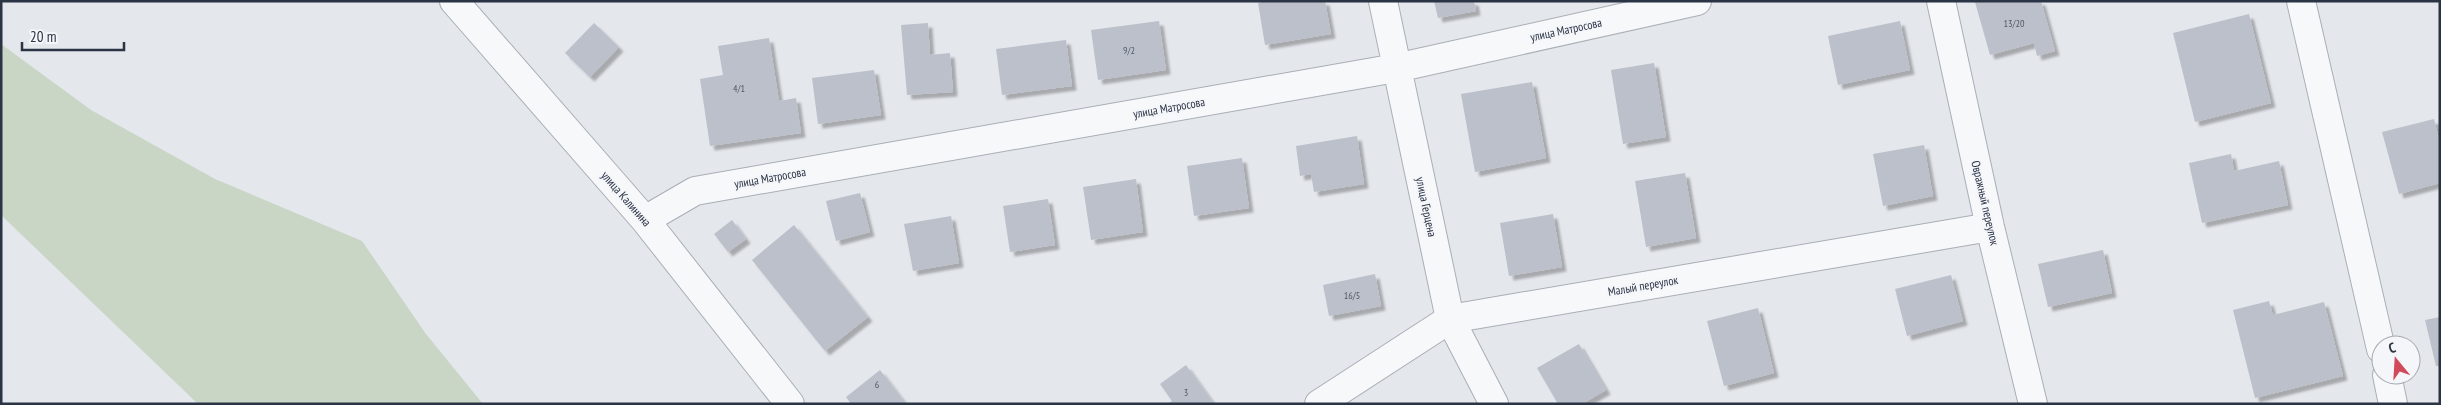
<svg xmlns="http://www.w3.org/2000/svg" width="2441" height="405" viewBox="0 0 2441 405" font-family="'PT Sans Narrow',sans-serif">
<defs>
<filter id="shadow"><feDropShadow dx="4.5" dy="4.5" stdDeviation="1" flood-color="#0004"/></filter>
</defs>
<rect width="100%" height="100%" fill="#e4e7ec"/>
<path fill="#c9d6c5" d="M1 44 91 110 215 179 362 241 426 334 483 404H198L1 215Z"/>
<path fill="#bbc0ca" filter="url(#shadow)" d="M1266 1H1325L1331 34 1265 45 1258 3Z
M1434 1H1474L1476 11 1438 18Z
M1980 1H2041L2055 51 2037 56 2034 43 1990 55 1975 2Z
M2249 14 2271 103 2195 122 2173 33Z
M1159 21 1166 70 1098 80 1091 30Z
M1900 21 1910 70 1838 85 1828 36Z
M594 23 619 47 590 77 565 53Z
M928 23 930 55 950 53 953 92 907 95 901 25Z
M769 38 779 101 796 98 801 133 710 146 700 79 723 75 718 46Z
M1066 40 1072 86 1002 95 996 49Z
M1654 63 1666 137 1623 144 1611 70Z
M874 70 881 115 818 124 812 78Z
M1532 82 1546 158 1475 172 1461 94Z
M2434 119 2440 143V183L2399 194 2382 132Z
M1357 136 1364 184 1314 192 1311 174 1300 176 1296 146Z
M1924 145 1933 196 1883 206 1873 154Z
M2231 154 2234 171 2279 161 2288 205 2202 223 2189 163Z
M1242 158 1249 208 1194 216 1187 166Z
M1685 173 1696 238 1646 247 1635 181Z
M1136 179 1143 232 1091 240 1083 187Z
M860 193 870 232 836 241 826 201Z
M1048 199 1055 245 1010 252 1003 206Z
M1553 214 1562 267 1509 276 1500 223Z
M951 216 959 263 913 271 904 224Z
M732 220 746 239 728 252 714 234Z
M794 225 868 317 825 351 752 260Z
M2103 250 2112 293 2048 307 2038 264Z
M1375 274 1381 306 1329 316 1323 285Z
M1951 275 1963 321 1907 336 1895 289Z
M2269 301 2273 315 2324 302 2343 376 2255 398 2233 310Z
M1758 308 1774 373 1724 386 1707 321Z
M2440 317V366H2436L2425 320Z
M1579 344 1606 390 1582 404H1558L1537 368Z
M1186 365 1214 404H1167L1172 401 1160 384Z
M880 370 906 404H851L846 397Z"/>
<g fill="none" stroke-linecap="round" stroke-linejoin="round">
<g stroke="#a9aeb7" stroke-width="30">
<path id="street" d="M454 1 645 220 790 404
M1383 1 1450 319 1494 404
M1941 1 1990 227 2033 404
M2301 1 2381 349
M645 220 695 191 1396 68 1697 1
M2387 375 2393 404
M1319 404 1450 319 1990 227"/>
</g>
<use href="#street" stroke="#f7f8fa" stroke-width="28"/>
</g>
<g text-anchor="middle" stroke-width="4" stroke-linejoin="round" paint-order="stroke">
<g font-size="10" fill="#4f5766">
<text x="2014" y="27">13/20</text>
<text x="1129" y="54">9/2</text>
<text x="739" y="92">4/1</text>
<text x="1352" y="299">16/5</text>
<text x="877" y="388">6</text>
<text x="1186" y="396">3</text>
</g>
<g font-size="12" fill="#2b3445" stroke="#f4f6f9">
<text transform="translate(1566 30) rotate(-12)" y="4">улица Матросова</text>
<text transform="translate(1169 108) rotate(-10)" y="4">улица Матросова</text>
<text transform="translate(770 178) rotate(-10)" y="4">улица Матросова</text>
<text transform="translate(626 199) rotate(49)" y="4">улица Калинина</text>
<text transform="translate(1985 203) rotate(77)" y="4">Овражный переулок</text>
<text transform="translate(1426 207) rotate(78)" y="4">улица Герцена</text>
<text transform="translate(1643 286) rotate(-10)" y="4">Малый переулок</text>
</g>
</g>
<rect width="2441" height="405" fill="none" stroke="#2b3445" stroke-width="5"/>
<g transform="translate(2396 360) rotate(342)"><circle r="24" fill="#f4f6f9" stroke="#a4a8b1"/>
<path d="M0-4L9 19L0 12L-9 19Z" fill="#d1495b"/>
<text y="-8" font-size="14" font-weight="bold" text-anchor="middle" fill="#2b3445">С</text>
</g>
<path d="M22 42v8h102v-8" fill="none" stroke="#2b3445" stroke-width="2.5"/>
<text x="30" y="42" font-size="15" fill="#2b3445" stroke="#f4f6f9" stroke-width="4" paint-order="stroke">20 m</text>
</svg>
